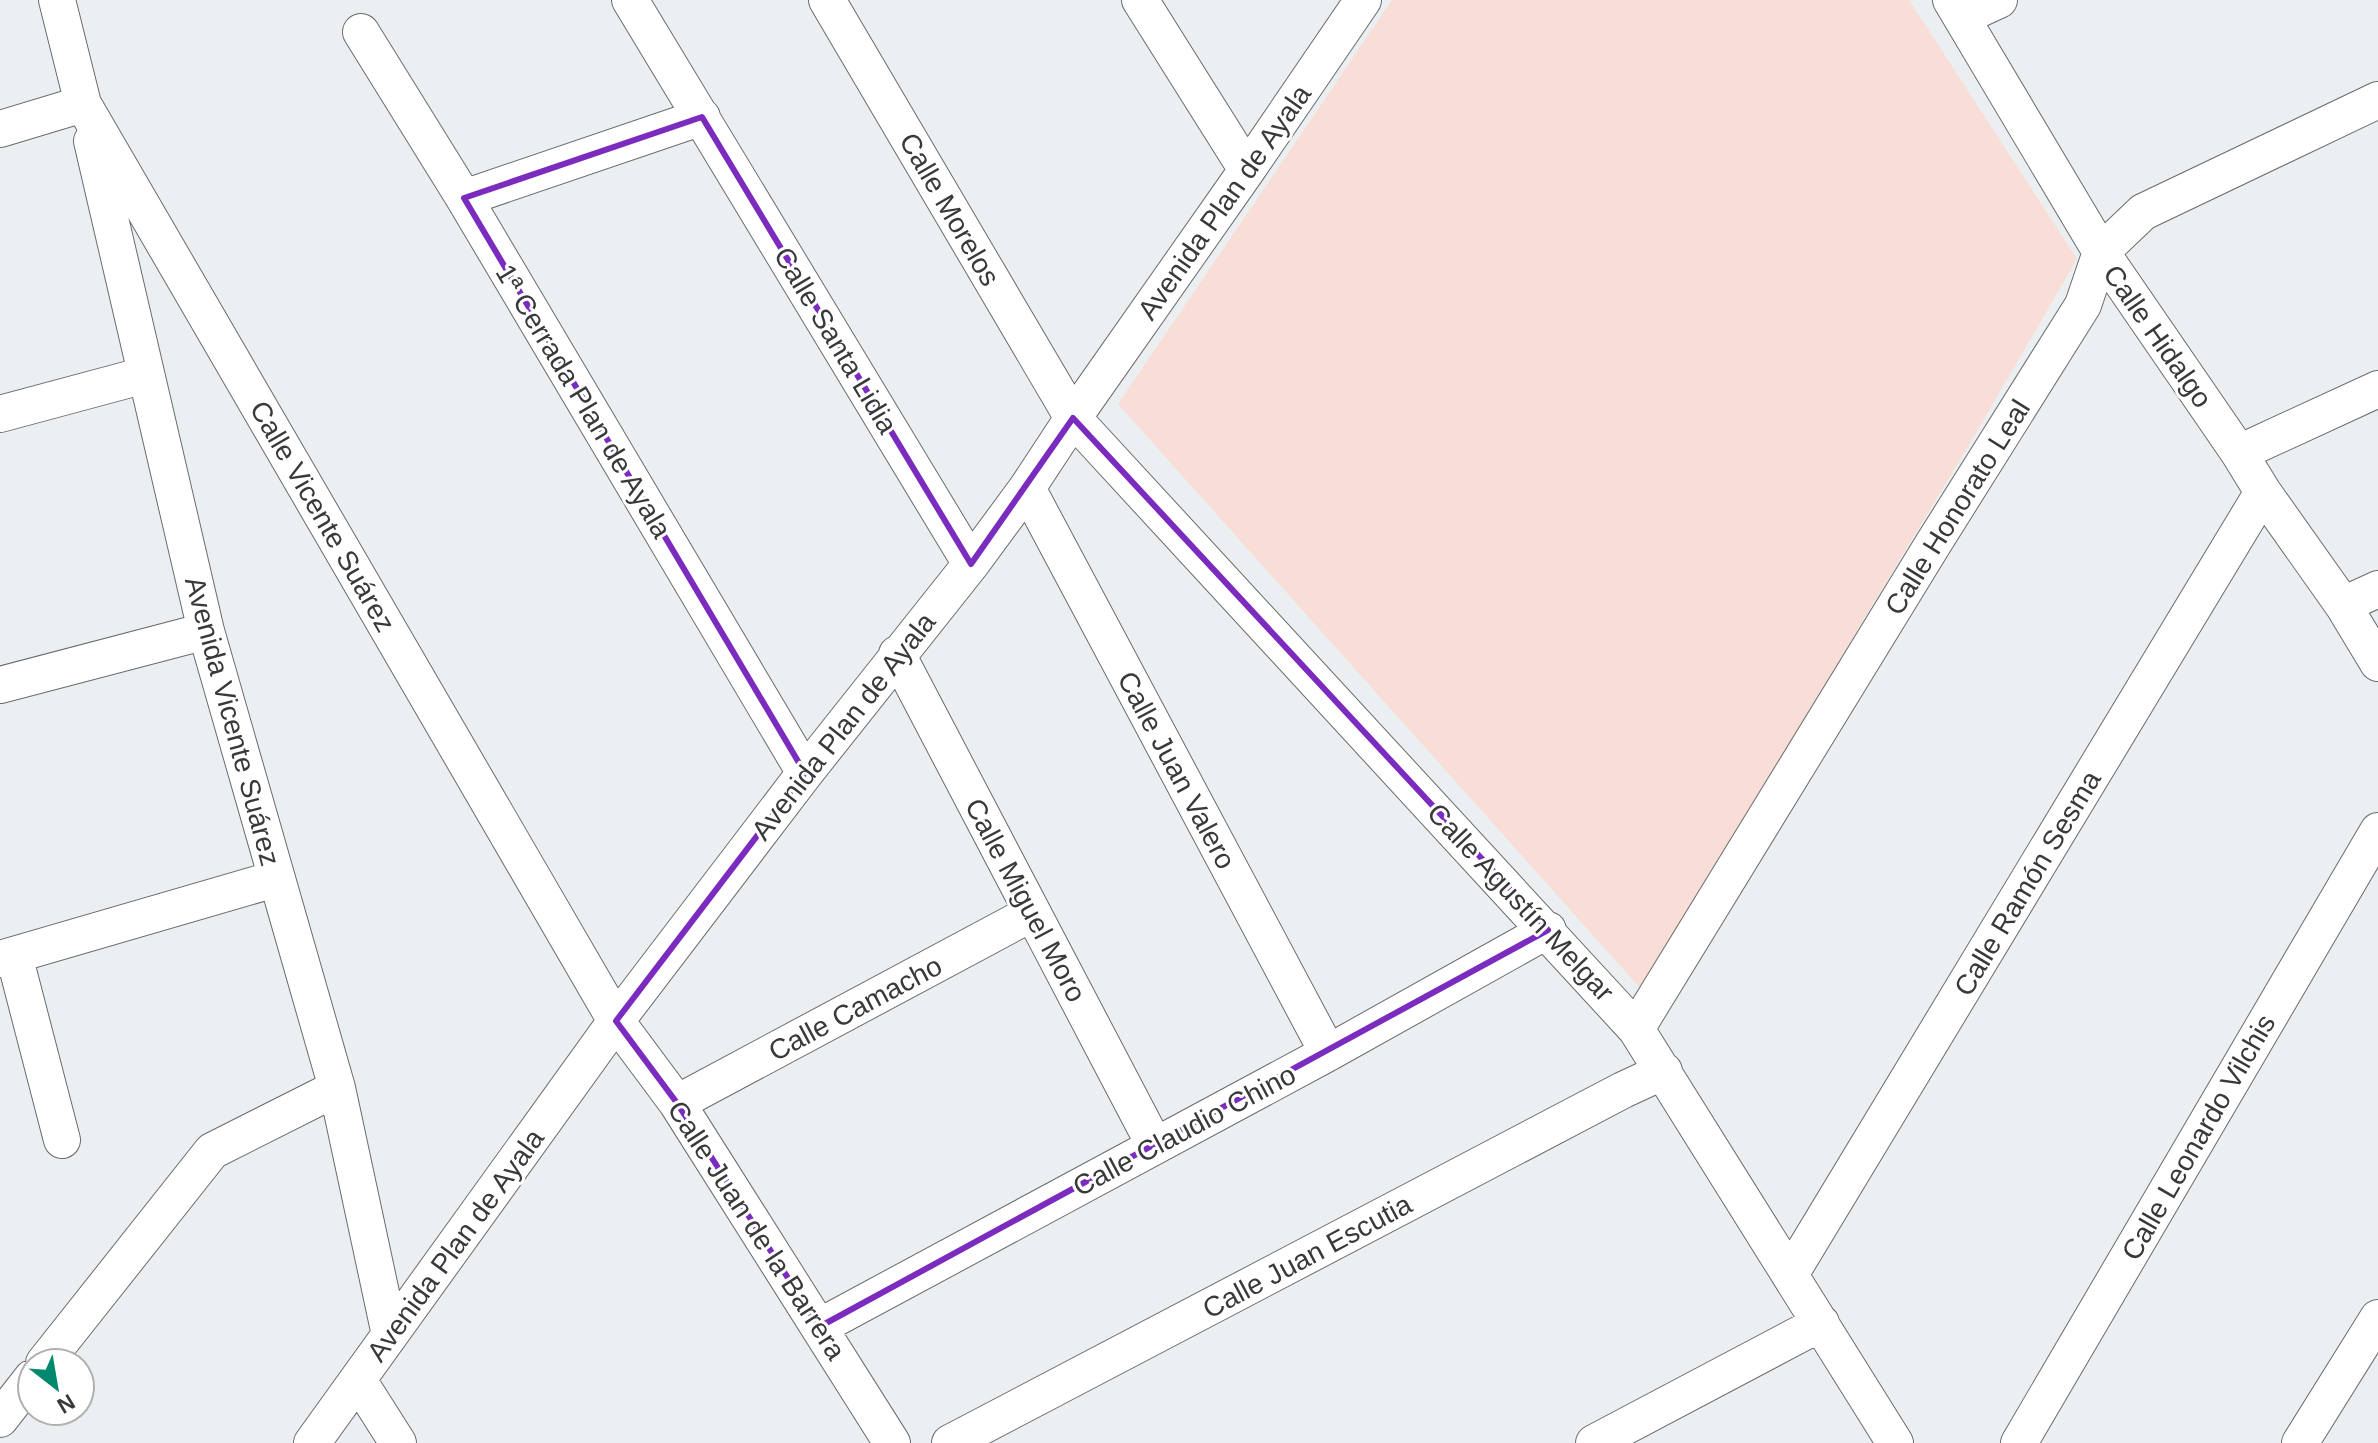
<svg xmlns="http://www.w3.org/2000/svg" width="2378" height="1443" viewBox="0 0 2378 1443" font-family="Helvetica,sans-serif">
<rect width="100%" height="100%" fill="#eceff1"/>
<path fill="#f8ded7" d="M1392 0H1909L2077 259 1970 443 1641 989 1118 404Z"/>
<g fill="none" stroke-linecap="round" stroke-linejoin="round">
<g stroke="#696c6e" stroke-width="38">
<path id="minor" d="M57 0 83 104 616 1021 677 1103 892 1443
M630 0 971 564
M827 0 1073 418 1636 1029 1895 1443
M1140 0 1247 170
M1951 0 2101 252 2239 453 2263 492 2343 605 2378 663
M1962 17 1999 0
M361 32 464 198 805 773
M0 129 83 104
M92 141 206 631 337 1088 390 1335
M464 198 702 117
M0 414 145 375
M2239 453 2378 389
M1027 488 1328 1053
M2343 605 2378 589
M897 654 1155 1146
M0 685 206 631
M14 955 62 1140
M0 959 275 879
M1636 1029 1933 544 2083 305 2101 252 2143 212 2378 100
M677 1103 1032 913
M1791 1273 2263 492
M819 1327 1328 1053 1548 930
M44 1363 212 1151 337 1088
M358 1380 398 1443
M0 1419 32 1378
M312 1443 616 1021 805 773 971 564 1027 488 1073 418 1247 170 1363 0
M950 1443 1623 1090 1664 1071
M1594 1443 1821 1323
M2019 1443 2378 831
M2300 1443 2378 1318"/>
</g>
<use href="#minor" stroke="#fff" stroke-width="36"/>
</g>
<path fill="none" stroke="#7b2cbf" stroke-width="6" stroke-linejoin="round" d="M702 117 971 564 1073 418 1548 930 819 1327 677 1103 616 1021 805 773 464 198Z"/>
<g text-anchor="middle" stroke-width="6" stroke-linejoin="round" paint-order="stroke">
<g font-size="28" fill="#37393a" stroke="#fff">
<text transform="translate(1224 202) rotate(-55)" y="10">Avenida Plan de Ayala</text>
<text transform="translate(950 209) rotate(60)" y="10">Calle Morelos</text>
<text transform="translate(2158 336) rotate(55)" y="10">Calle Hidalgo</text>
<text transform="translate(836 340) rotate(59)" y="10">Calle Santa Lidia</text>
<text transform="translate(584 401) rotate(59)" y="10">1ª Cerrada Plan de Ayala</text>
<text transform="translate(1957 507) rotate(-58)" y="10">Calle Honorato Leal</text>
<text transform="translate(323 516) rotate(60)" y="10">Calle Vicente Suárez</text>
<text transform="translate(233 721) rotate(75)" y="10">Avenida Vicente Suárez</text>
<text transform="translate(843 726) rotate(-52)" y="10">Avenida Plan de Ayala</text>
<text transform="translate(1177 770) rotate(62)" y="10">Calle Juan Valero</text>
<text transform="translate(2027 883) rotate(-59)" y="10">Calle Ramón Sesma</text>
<text transform="translate(1026 900) rotate(62)" y="10">Calle Miguel Moro</text>
<text transform="translate(1521 902) rotate(47)" y="10">Calle Agustín Melgar</text>
<text transform="translate(855 1008) rotate(-28)" y="10">Calle Camacho</text>
<text transform="translate(1184 1130) rotate(-28)" y="10">Calle Claudio Chino</text>
<text transform="translate(2198 1137) rotate(-60)" y="10">Calle Leonardo Vilchis</text>
<text transform="translate(757 1230) rotate(57)" y="10">Calle Juan de la Barrera</text>
<text transform="translate(455 1245) rotate(-54)" y="10">Avenida Plan de Ayala</text>
<text transform="translate(1307 1256) rotate(-28)" y="10">Calle Juan Escutia</text>
</g>
</g>
<g transform="translate(56 1387) rotate(149)"><circle r="38" fill="#ffffff" stroke="#afb0b0" stroke-width="2"/>
<path d="M0-6L14 30L0 20L-14 30Z" fill="#00896f"/>
<text y="-12" font-size="22" font-weight="bold" text-anchor="middle" fill="#37393a">N</text>
</g>
</svg>
